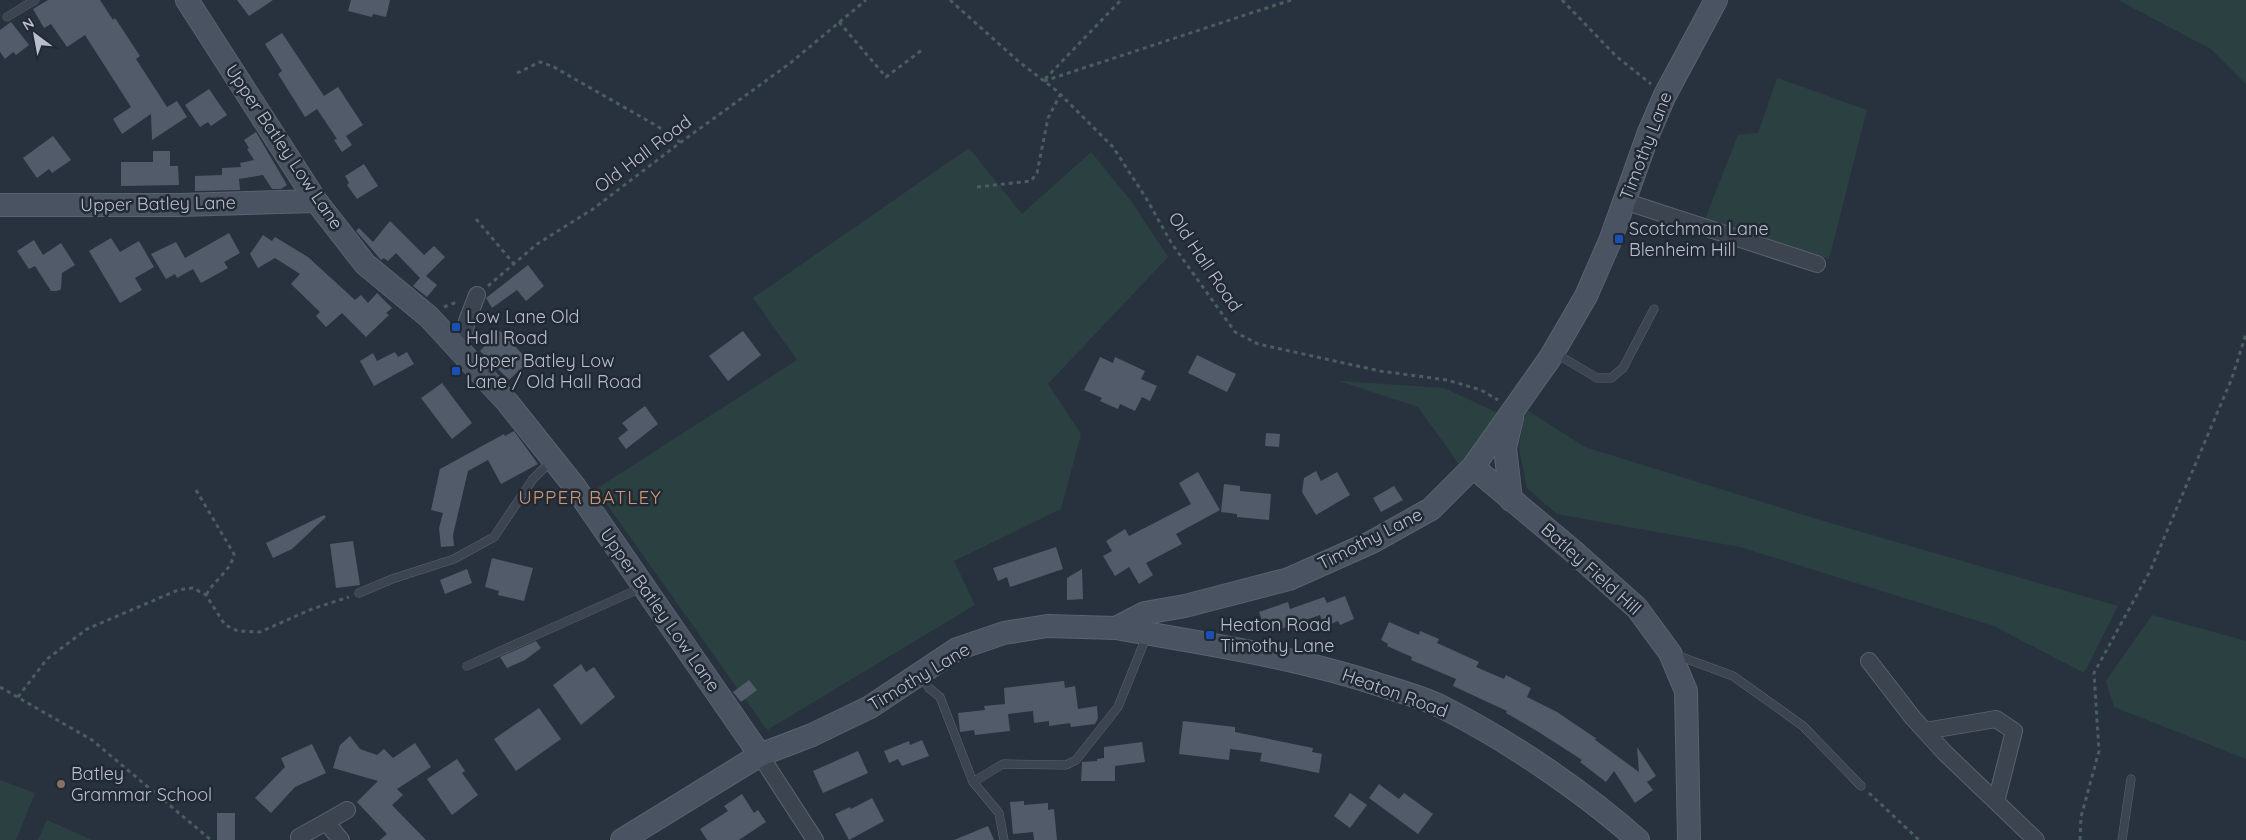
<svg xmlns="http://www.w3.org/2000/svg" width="2246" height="840" viewBox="0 0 2246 840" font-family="Quicksand,sans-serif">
<rect width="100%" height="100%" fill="#28323f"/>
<path fill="#2b4041" d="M2118 0H2246V84L2211 49Z
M1777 78 1867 110 1829 259 1705 219 1738 135 1758 133Z
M969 148 1022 214 1091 152 1131 201 1168 257 1048 384 1081 434 1061 509 954 561 975 605 767 730 596 489 797 360 753 298Z
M1339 381 1444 388 1498 413 1461 467 1418 407Z
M1525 409 1585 447 1820 520 2118 606 2084 673 1994 626 1740 547 1557 514 1527 488 1519 448Z
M2152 615 2246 641V759L2114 707 2106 681Z
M0 780 35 793 16 840H0Z
M47 820 92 840H38Z"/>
<path fill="#515b6a" d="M48 0H100L113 20 115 18 140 56 136 59 167 107 177 101 187 117 152 140 151 114 122 134 113 119 131 107 85 35 67 47 51 24 44 28 33 9Z
M237 0H273L249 16Z
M351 0H390L386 17 373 14 372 17 348 11Z
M11 22 29 45 16 55 13 52 5 59 0 52V30Z
M282 33 324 96 338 87 363 125 346 136 352 145 342 152 334 140 337 139 317 109 305 117 278 74 282 71 265 44Z
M209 89 227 115 211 126 208 122 200 127 185 105Z
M256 132 287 185 281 189H272L263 175 239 179 240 190 195 191V176L222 175V168L241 167 240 163 254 160 247 149 249 148 244 140Z
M53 136 71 160 52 173 49 169 37 178 23 158Z
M153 151H170V166H178L179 185 121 186V162H153Z
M364 164 378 186 357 199 347 185 349 183 345 176Z
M390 221 424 255 434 246 445 257 426 276 437 285 427 297 413 286 420 278 396 253 388 261 384 258 381 260 356 231 359 228 373 242Z
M229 233 240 253 224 262 228 268 201 283 193 269 177 278 175 274 166 279 151 254 176 242 185 258Z
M263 235 272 241 275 237 308 257 355 300 361 295 368 303 377 293 392 308 386 313 389 315 366 337 342 313 326 327 316 316 320 312 291 284 300 274 275 258 258 268 250 254Z
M111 238 120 252 139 241 154 267 135 278 142 290 120 303 89 251Z
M34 240 43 255 61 243 75 265 62 273 61 289 57 291H51L35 266 29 269 17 251Z
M528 265 544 286 526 301 517 290 492 308 486 298Z
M500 331 529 361 509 380 480 351Z
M743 331 761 355 728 381 709 356Z
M395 352 398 357 407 352 414 364 374 386 360 361 373 353 377 361Z
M1197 355 1236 374 1227 392 1188 373Z
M1100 357 1113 363 1115 357 1145 371 1141 379 1157 386 1150 401 1142 397 1135 411 1120 404 1118 409 1100 401 1102 398 1084 390Z
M442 383 472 423 452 439 421 398Z
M645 406 658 424 626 449 618 438 628 430 622 423Z
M514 431 538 464 501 484 488 460 468 471 453 535 454 546 441 547 439 528 443 513 431 510 440 469 504 434 505 436Z
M1266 433 1280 434 1279 447 1265 446Z
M1316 471 1321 481 1337 472 1350 495 1316 515 1302 492 1304 478Z
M1198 472 1220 510 1176 534 1182 544 1146 563 1153 575 1139 584 1129 567 1115 576 1103 556 1112 551 1106 541 1125 529 1129 536 1191 504 1179 483Z
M1224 484 1240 486V491L1271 494 1269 520 1237 517V514L1221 512Z
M1394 486 1403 500 1381 512 1373 498Z
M324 515 326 517 292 549 273 558 266 543Z
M353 541 360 585 336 588 330 544Z
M1056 547 1063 569 1010 587 1007 577 998 581 993 568Z
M492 558 533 568 524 601 498 595 499 591 485 587Z
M467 569 472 583 445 594 440 580Z
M1082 569 1083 599 1067 600V578Z
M1345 596 1354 619 1340 625 1338 621 1324 627 1320 615 1278 630 1275 622 1264 626 1259 612 1288 602 1290 609 1324 597 1327 603Z
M1389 622 1419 635 1420 631 1439 639 1437 643 1479 662 1476 667 1504 679 1506 675 1531 688 1527 697 1557 712 1597 739H1594L1639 772 1637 747 1656 776 1647 782 1653 790 1635 803 1614 771 1606 782 1580 762 1582 760 1537 731 1506 713 1507 711 1453 686 1456 679 1411 660 1412 657 1387 646 1388 644 1381 640Z
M536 641 541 648 525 660 507 668 500 657Z
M581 664 586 672 594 667 615 697 581 725 553 685Z
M749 680 757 690 741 702 733 692Z
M1064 681 1065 688 1075 686 1078 709 1097 706 1098 718 1095 724 1071 727 1070 723 1049 726V721L1034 723 1033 711 1008 714 1010 731 975 735 974 730 960 732 958 713 985 710 984 706 1005 704 1004 688Z
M539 708 561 739 516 771 494 739Z
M1183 721 1235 727V732L1313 748 1312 752 1322 754 1319 773 1260 761 1262 753 1230 749 1229 760 1179 754Z
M350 736 360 749 377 755 384 749 393 758 415 743 431 767 397 789 403 795 392 805 426 840H380L387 834 357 802 378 781 333 768 340 745Z
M922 740 929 756 902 766 898 759 889 763 884 751 909 741 910 745Z
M1142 742 1145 762 1115 766V781H1081L1082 762 1097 761V759L1104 758V747Z
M312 744 326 773 295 787 271 813 255 798 285 767 281 758Z
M858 751 868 773 823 793 813 771Z
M457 759 465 771 462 773 478 795 452 815 427 779Z
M1379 784 1399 799 1404 793 1433 814 1418 834 1369 798Z
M1350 793 1367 805 1350 828 1334 816Z
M742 794 754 813 758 810 766 822 739 840H707L700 829 728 811 724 806Z
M872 798 884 821 849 840 835 814 850 807 851 809Z
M1024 801V805L1048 803V810L1054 809 1057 840H1034L1033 832 1013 834 1010 802Z
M217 813H235V840H217Z
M988 826 994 840H954Z"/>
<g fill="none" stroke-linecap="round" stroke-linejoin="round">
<g stroke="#5a626d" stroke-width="9">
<path id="lane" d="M7 17 35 0
M1555 353 1597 378H1611L1623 368 1654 309
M359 593 392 579 454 559 494 537 533 479 552 460
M1676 655 1733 676 1803 726 1861 786
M467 666 641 588
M922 676 929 688 940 697 973 782 999 813 1004 840
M973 782 1003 764 1066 765 1076 760 1118 707 1147 635
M2122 840 2131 779"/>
</g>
<g stroke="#5a626d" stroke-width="18">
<path id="street" d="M1624 201 1817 264
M460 351 467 321 477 295
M1869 661 1913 718 1944 752 2036 840
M1925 731 1996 719 2014 731 1996 802
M760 755 815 840
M299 837 326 822
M341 840 326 822 347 810"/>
</g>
<g stroke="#5a626d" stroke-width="24">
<path id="secondary" d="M187 0 316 201 365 264 429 317 508 403 575 487 760 755
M0 205H180L316 201
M1473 467 1573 551 1637 608 1670 653 1686 691 1689 840
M1511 500 1505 448 1512 418
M1116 628C1206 644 1297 657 1383 686 1403 692 1425 698 1444 708 1509 741 1583 791 1638 840
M622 840 760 755 812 735 870 707 957 649 1004 633 1047 626 1116 628 1145 613 1185 606 1289 579 1372 542 1431 509 1473 467 1550 358 1586 296 1610 241 1649 132 1665 95 1716 0"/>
</g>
<path stroke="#4a5d5f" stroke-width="3" stroke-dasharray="4 4" stroke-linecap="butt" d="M950 0 1018 61 1057 91 1113 147 1146 198 1172 244 1235 332 1258 344 1380 371 1447 380 1481 390 1498 400
M1562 0 1616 56 1651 84
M839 22 886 77 922 50
M517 73 540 62 552 66 657 126 680 142
M1045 79 1121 0
M1044 81 1291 0
M977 187 1031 181 1037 173 1048 118 1060 95
M476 219 514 264
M488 286 537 244 593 209 677 145 789 64 866 0
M444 307 459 301
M196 490 234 554C231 571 215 579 206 595
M0 687 92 740 211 840
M18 697 47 659 87 629 178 590 193 588 206 595 225 625 238 631 260 632 312 609 349 597
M1869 793 1919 840
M2080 840 2081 817 2099 751 2094 673 2150 571 2232 378 2246 334"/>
<use href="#lane" stroke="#3c444f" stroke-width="8"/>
<use href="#street" stroke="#3c444f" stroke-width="16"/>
<use href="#secondary" stroke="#4a5362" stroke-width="22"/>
</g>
<g fill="#1a4fb4" stroke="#212935" stroke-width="2">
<rect x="1614" y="234" width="10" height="10" rx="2.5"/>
<rect x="451" y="322" width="10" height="10" rx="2.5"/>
<rect x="451" y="366" width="10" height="10" rx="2.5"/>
<rect x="1205" y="630" width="10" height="10" rx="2.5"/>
</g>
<circle fill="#8d6e63" stroke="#212935" stroke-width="2" cx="61" cy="784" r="5"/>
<g text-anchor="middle" stroke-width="5" stroke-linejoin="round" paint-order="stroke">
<g font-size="18" fill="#b8bfca" stroke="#212935">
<text transform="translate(1646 146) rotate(-69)" y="6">Timothy Lane</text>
<text transform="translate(284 147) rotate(56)" y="6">Upper Batley Low Lane</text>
<text transform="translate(643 154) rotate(-37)" y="6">Old Hall Road</text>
<text transform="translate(158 204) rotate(-1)" y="6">Upper Batley Lane</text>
<text transform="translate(1205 262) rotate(56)" y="6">Old Hall Road</text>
<text transform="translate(1370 539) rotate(-27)" y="6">Timothy Lane</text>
<text transform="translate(1591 569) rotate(42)" y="6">Batley Field Hill</text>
<text transform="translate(660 610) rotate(55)" y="6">Upper Batley Low Lane</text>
<text transform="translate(919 677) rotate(-31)" y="6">Timothy Lane</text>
<text transform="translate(1395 693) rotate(20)" y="6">Heaton Road</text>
</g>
<g font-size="18" fill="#b8bfca" stroke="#212935" text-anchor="start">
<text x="1629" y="235">Scotchman Lane<tspan x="1629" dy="21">Blenheim Hill</tspan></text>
<text x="466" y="323">Low Lane Old<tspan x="466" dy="21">Hall Road</tspan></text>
<text x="466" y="367">Upper Batley Low<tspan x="466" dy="21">Lane / Old Hall Road</tspan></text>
<text x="1220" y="631">Heaton Road<tspan x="1220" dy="21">Timothy Lane</tspan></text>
<text x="71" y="780">Batley<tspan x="71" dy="21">Grammar School</tspan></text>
</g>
<g font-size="19" letter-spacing="1" fill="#ce976f" stroke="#212935">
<text x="590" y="504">UPPER BATLEY</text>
</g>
</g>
<g transform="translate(35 35) rotate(328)" stroke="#212935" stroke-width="4" paint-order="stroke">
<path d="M0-4L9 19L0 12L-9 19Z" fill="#b8bfca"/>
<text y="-8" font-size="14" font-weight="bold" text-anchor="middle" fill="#b8bfca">N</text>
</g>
</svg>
